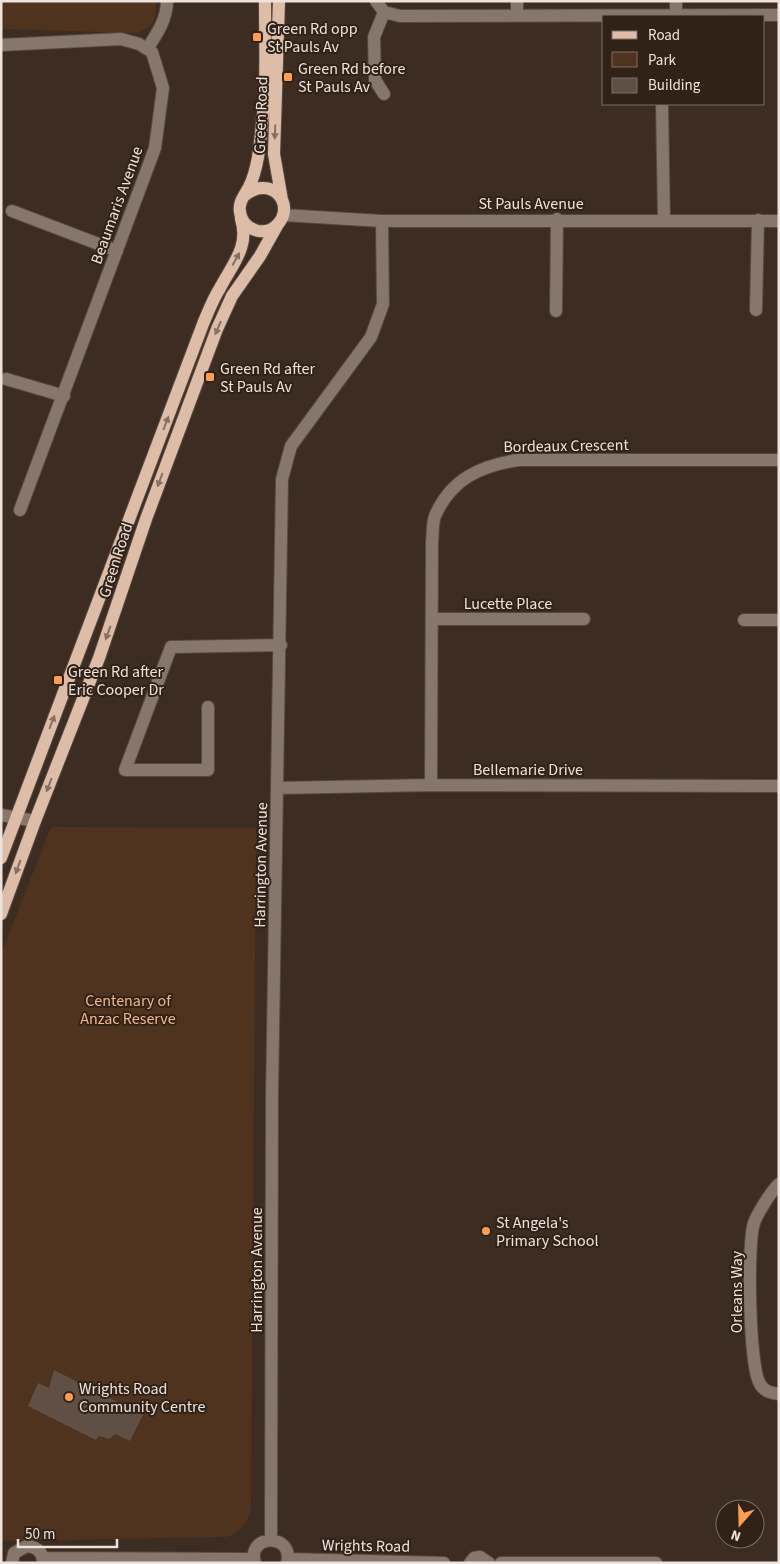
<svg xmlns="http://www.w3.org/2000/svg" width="780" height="1564" viewBox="0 0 780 1564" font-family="'Source Sans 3',sans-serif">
<rect width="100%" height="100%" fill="#3c2c22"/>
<path fill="#4f331f" d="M1 1H156C156 23 155 24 136 33L1 29Z
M51 827 256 828 251 1506C249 1522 241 1533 226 1537L1 1541V954Z"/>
<path fill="#604f44" d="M54 1370 143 1415 130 1441 115 1434 109 1439 99 1436 96 1440 28 1406 38 1383 49 1388Z"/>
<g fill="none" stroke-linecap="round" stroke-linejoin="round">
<g stroke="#584940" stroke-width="14">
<path id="minor" d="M376 1 384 12 400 16 779 15
M676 1V14
M517 15V1
M1 45 121 39 139 44 152 52 163 88 155 148 20 510
M147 49C157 34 167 19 167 1
M384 94 375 80 374 37 384 12
M662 104 664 219
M12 211 117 251
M283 215 382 221H779
M756 310 758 220
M556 311 557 219
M6 379 64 396
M432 619H584
M744 620H779
M208 707V770H125L171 647 281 645
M431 785 432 543C433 535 432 524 435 516 451 479 480 466 518 460H779
M278 788 431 785 779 786
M1 815 35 821
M779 1184C772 1190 757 1214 754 1223 747 1243 749 1367 760 1384 764 1391 770 1393 779 1394
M271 1539 272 1094 282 479 291 446 371 337 383 304 382 221
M43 1558 254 1559
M288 1559 444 1563
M12 1563 14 1553 27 1546C37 1547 43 1552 43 1563
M255 1563C246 1533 295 1533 287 1563
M470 1563 474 1558 480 1557 489 1563
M501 1563H656"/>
</g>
<g stroke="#584940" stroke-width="14">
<path id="major" d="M279 1 274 154 282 200
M244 196C271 173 297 205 277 225 264 238 242 229 240 212 238 202 245 195 249 187 258 169 260 144 262 124 267 84 265 42 265 1
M1 858 203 324C208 312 213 299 220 288 232 265 250 246 241 219
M1 914 35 821 99 658 146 519 217 329 232 296 260 256 278 224"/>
</g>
<use href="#minor" stroke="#86766c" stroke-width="12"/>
<use href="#major" stroke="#ddbda7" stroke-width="12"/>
</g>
<defs><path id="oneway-solid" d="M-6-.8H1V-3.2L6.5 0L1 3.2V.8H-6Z" transform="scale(1.25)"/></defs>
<g fill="#877060">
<use href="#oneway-solid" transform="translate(275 132) rotate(92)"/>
<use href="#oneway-solid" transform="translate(236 259) rotate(-61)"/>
<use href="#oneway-solid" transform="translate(218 328) rotate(113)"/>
<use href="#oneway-solid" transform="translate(166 423) rotate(-69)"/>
<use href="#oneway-solid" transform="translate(160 480) rotate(111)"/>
<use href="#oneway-solid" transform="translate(108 633) rotate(110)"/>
<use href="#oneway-solid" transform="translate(52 722) rotate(-69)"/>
<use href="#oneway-solid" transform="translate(49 785) rotate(111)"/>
<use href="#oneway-solid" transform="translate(18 867) rotate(110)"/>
</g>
<g fill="#fd9d54" stroke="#312218" stroke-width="2">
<rect x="252" y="32" width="10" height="10" rx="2.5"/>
<rect x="283" y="72" width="10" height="10" rx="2.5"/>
<rect x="205" y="372" width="10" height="10" rx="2.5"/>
<rect x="53" y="675" width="10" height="10" rx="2.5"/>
<circle cx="486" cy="1231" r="5"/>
<circle cx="69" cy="1397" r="5"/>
</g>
<g text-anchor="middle" stroke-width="4" stroke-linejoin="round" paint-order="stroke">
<g font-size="16" fill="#ede3dc" stroke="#312218" text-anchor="start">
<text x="267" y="34">Green Rd opp<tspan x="267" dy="18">St Pauls Av</tspan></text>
<text x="298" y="74">Green Rd before<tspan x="298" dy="18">St Pauls Av</tspan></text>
<text x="220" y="374">Green Rd after<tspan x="220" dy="18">St Pauls Av</tspan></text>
<text x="68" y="677">Green Rd after<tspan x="68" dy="18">Eric Cooper Dr</tspan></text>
<text x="496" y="1228">St Angela's<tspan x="496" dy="18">Primary School</tspan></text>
<text x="79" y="1394">Wrights Road<tspan x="79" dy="18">Community Centre</tspan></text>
</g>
<g font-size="16" fill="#ede3dc" stroke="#312218">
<text transform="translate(260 115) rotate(-88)" y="6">Green Road</text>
<text x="531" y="209">St Pauls Avenue</text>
<text transform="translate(116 205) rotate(-70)" y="6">Beaumaris Avenue</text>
<text transform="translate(566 445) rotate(-1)" y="6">Bordeaux Crescent</text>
<text transform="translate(115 560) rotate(-72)" y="6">Green Road</text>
<text x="508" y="609">Lucette Place</text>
<text x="528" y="775">Bellemarie Drive</text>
<text transform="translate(260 865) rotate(-89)" y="6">Harrington Avenue</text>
<text transform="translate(256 1270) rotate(-90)" y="6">Harrington Avenue</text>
<text transform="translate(736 1292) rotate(-90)" y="6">Orleans Way</text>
<text transform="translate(366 1545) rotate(1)" y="6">Wrights Road</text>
</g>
<g font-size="16" fill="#f1b68e" stroke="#312218">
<text x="128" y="1006">Centenary of<tspan x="128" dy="18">Anzac Reserve</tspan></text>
</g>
</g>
<rect width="780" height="1564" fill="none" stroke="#ede3dc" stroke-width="5"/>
<rect x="602" y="15" width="162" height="90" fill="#312218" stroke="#7c6f66"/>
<rect x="612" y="31" width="25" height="8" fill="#ddbda7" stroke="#7c6f66"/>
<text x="648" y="40" font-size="15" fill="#ede3dc">Road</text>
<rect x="612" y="52" width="25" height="15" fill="#4f331f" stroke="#7c6f66"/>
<text x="648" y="65" font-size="15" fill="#ede3dc">Park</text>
<rect x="612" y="78" width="25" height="15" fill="#604f44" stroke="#7c6f66"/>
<text x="648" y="90" font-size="15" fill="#ede3dc">Building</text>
<g transform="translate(740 1524) rotate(200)"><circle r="24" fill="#312218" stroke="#7c6f66"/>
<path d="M0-4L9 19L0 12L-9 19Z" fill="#fd9d54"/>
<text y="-8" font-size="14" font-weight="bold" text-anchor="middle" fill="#ede3dc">N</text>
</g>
<path d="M18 1539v8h99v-8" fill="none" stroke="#ede3dc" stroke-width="2.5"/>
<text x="25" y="1539" font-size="15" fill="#ede3dc" stroke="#312218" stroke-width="4" paint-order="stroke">50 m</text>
</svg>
